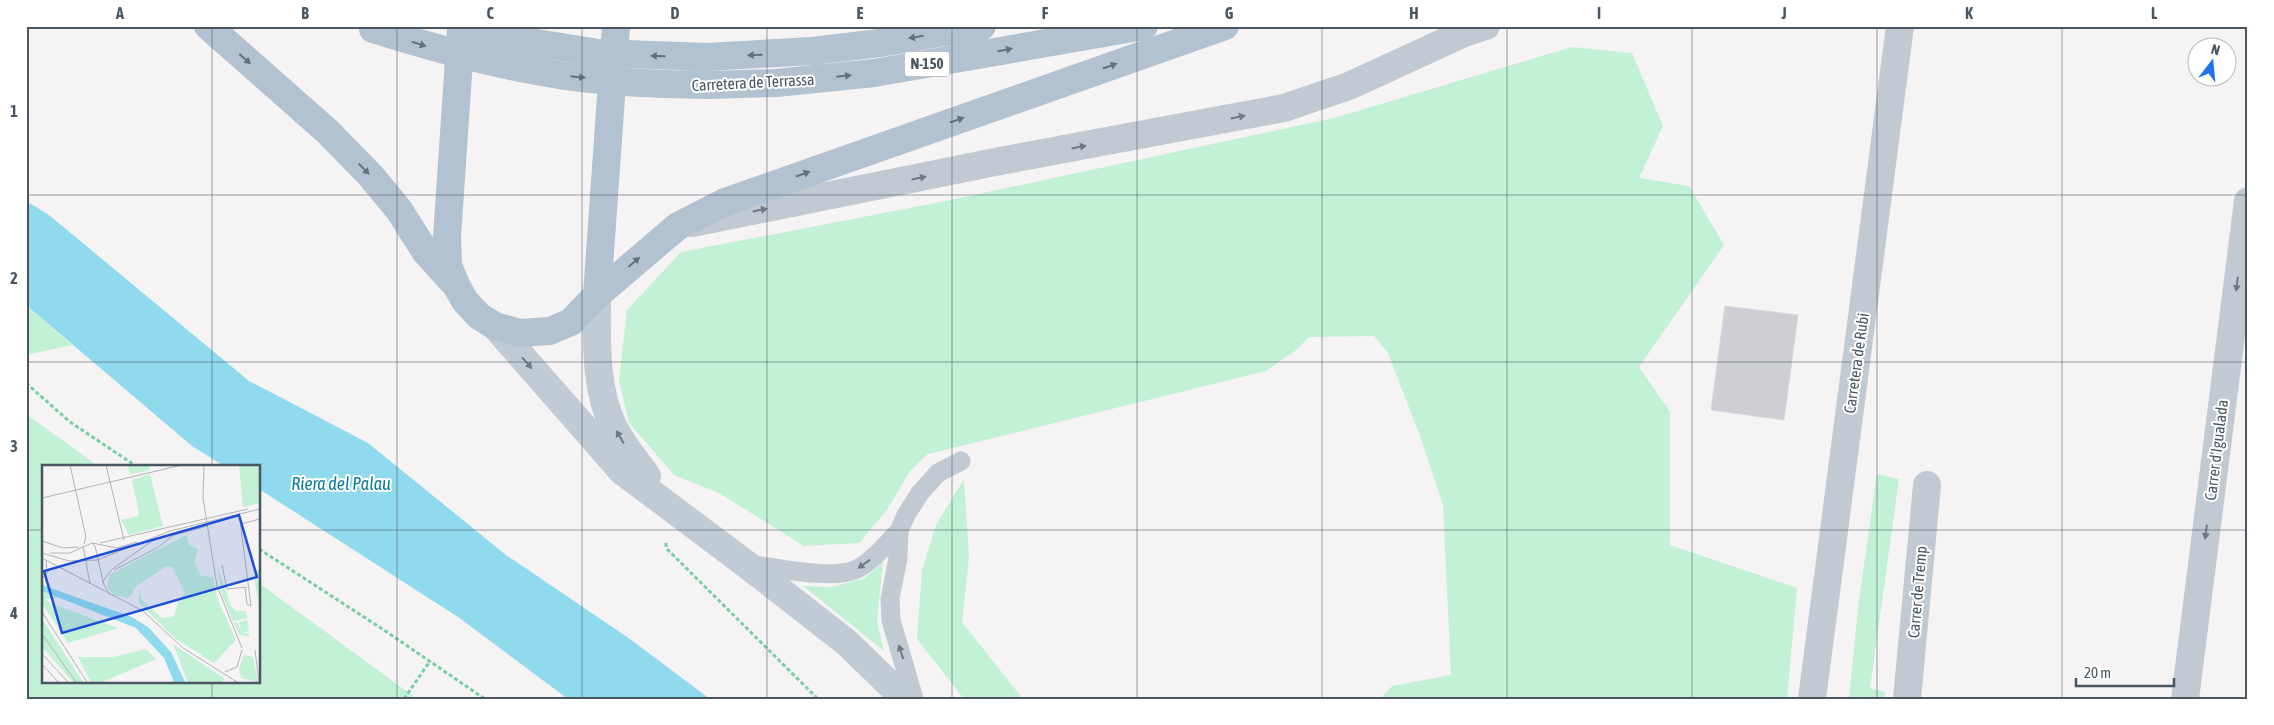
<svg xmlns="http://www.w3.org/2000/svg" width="2274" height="725" viewBox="0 0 2274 725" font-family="'Asap Condensed',sans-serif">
<rect width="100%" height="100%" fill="#f5f3f3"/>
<path fill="#c3f1d5" d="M1572 47 1632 53 1663 126 1639 178 1689 186 1724 245 1639 367 1670 412V545L1797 588 1787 699H1380L1392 686 1451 675 1443 505 1420 436 1388 353 1374 336 1309 337 1295 351 1266 371 928 454 910 471 887 510 859 543 804 546 719 493 674 475 629 423 619 380 627 310 681 252 946 201 1334 118Z
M26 305 72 345 26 355Z
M26 414 98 466H44V681H259V583L417 699H26Z
M1877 474 1899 479 1870 688 1885 692 1884 699H1849L1859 600Z
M964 479 969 557 962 622 1023 699H964L917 639 922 570 936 525Z
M883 562 877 621 884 651 803 586 832 587 865 578Z"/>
<path fill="#90daee" d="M26 201 49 215 249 381 368 443 506 555 630 639 710 699H568L458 617 259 489V466H224L192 446 26 305Z"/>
<path fill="#cdcfd5" stroke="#d7d9de" d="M1725 306 1798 315 1784 420 1711 410Z"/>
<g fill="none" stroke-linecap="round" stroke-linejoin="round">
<path stroke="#7ad0a6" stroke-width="3" stroke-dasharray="4 2.5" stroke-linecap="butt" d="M26 383 70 422 136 466
M666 543V548L818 699
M259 549 384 630 485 699
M404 699 430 661"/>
<path stroke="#c1cad2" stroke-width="19" d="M747 564C774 567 833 581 857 569 873 561 886 544 899 531
M914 699 891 620 890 599 898 558 899 531 906 515 920 493 938 473 961 461"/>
<path stroke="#c1cad2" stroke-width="28" d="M1907 699 1927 485
M2185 699 2248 201"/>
<path stroke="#c1cad2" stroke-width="28" d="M692 223 1000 161 1284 108 1349 86 1464 33 1486 26
M1812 699 1900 26"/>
<path stroke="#c1cbd6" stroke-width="28" d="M597 295C597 338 594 388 614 428 623 445 636 461 647 476
M495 326 622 471 746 564 846 642 905 699"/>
<path stroke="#b3c2d1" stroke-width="28" d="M208 26 328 132 371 176 399 210 425 251 453 282
M461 30 447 237 448 265 456 285 465 301 479 316 495 326 520 333 550 331 571 322 597 295 678 226 725 202 1225 26
M707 57 812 51 880 43 982 26
M709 85 776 83 874 73 1144 26
M597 295 616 26"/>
<path stroke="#b3c2d1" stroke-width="28" d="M462 26 530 42 599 53 707 57
M373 29C436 49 499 66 565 76 612 83 660 84 709 85"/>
</g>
<defs><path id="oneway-solid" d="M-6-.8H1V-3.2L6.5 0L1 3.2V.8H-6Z" transform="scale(1.25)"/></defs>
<g fill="#64717d">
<use href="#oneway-solid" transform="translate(916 37) rotate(171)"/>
<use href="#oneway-solid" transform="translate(419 44) rotate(18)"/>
<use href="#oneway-solid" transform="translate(1005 50) rotate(-10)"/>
<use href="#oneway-solid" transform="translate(755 55) rotate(178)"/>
<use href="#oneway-solid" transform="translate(658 56) rotate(-179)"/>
<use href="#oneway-solid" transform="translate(245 59) rotate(41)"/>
<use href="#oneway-solid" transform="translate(1110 66) rotate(-19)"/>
<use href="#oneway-solid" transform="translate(844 76) rotate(-6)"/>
<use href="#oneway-solid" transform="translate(578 77) rotate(6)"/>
<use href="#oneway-solid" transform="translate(957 120) rotate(-19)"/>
<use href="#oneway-solid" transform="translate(364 169) rotate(45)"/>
<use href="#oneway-solid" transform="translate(803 174) rotate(-19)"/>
<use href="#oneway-solid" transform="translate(634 262) rotate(-41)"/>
</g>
<g fill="#6e7983">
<use href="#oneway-solid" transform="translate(1238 117) rotate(-11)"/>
<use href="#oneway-solid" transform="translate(1079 147) rotate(-11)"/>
<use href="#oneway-solid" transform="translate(919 178) rotate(-11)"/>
<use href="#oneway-solid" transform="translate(760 210) rotate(-11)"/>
<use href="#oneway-solid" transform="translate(2237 284) rotate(97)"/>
<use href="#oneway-solid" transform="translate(2206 532) rotate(97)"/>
<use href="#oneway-solid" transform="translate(864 564) rotate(144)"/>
<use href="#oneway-solid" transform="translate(901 652) rotate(-108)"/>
</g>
<g fill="#6e7984">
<use href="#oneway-solid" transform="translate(527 363) rotate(49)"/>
<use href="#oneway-solid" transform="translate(620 437) rotate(-121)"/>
</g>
<path fill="none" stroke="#4a5661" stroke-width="1" stroke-opacity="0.55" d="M212 26V466M397 26V699M582 26V699M767 26V699M952 26V699M1137 26V699M1322 26V699M1507 26V699M1692 26V699M1877 26V699M2062 26V699M26 195H2248M26 362H2248M26 530H44M259 530H2248M212 681V699"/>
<g text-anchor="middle" stroke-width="4" stroke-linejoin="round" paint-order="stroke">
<rect fill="#fff" stroke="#808990" stroke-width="1" x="904.5" y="51.5" width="45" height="25" rx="4"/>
<g font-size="15" font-weight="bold" fill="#4a5661">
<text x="927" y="69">N-150</text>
</g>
<g font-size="16" fill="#4a5661" stroke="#fff">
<text transform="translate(753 82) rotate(-3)" y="6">Carretera de Terrassa</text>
<text transform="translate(1856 363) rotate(-82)" y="6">Carretera de Rubi</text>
<text transform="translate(2216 450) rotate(-83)" y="6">Carrer d'Igualada</text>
<text transform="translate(1917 592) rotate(-85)" y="6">Carrer de Tremp</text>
</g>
<g font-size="18" font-style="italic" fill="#0c7c9b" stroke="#fff">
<text x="341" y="490">Riera del Palau</text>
</g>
</g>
<g transform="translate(42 465)">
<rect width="218" height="218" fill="#f5f3f3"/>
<path d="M85 0H107L108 5 89 9ZM197 0H217V38L201 42ZM108 9 121 61 87 70 79 55 96 51 97 47 90 15ZM144 70 147 80 156 84 152 97 159 111 171 112 175 133 194 175 172 198 134 174 97 138V123L100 135 120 153 132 151 137 134 143 128 130 102H123L93 122 89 131 85 133 72 130 65 123 67 110ZM175 100 189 141 194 146H204L205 153 191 156 180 130ZM217 105 218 137H216L212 110V106ZM0 126 17 133 3 134 8 138 76 163 26 178 0 138ZM0 154 41 217H31L0 182ZM205 155 207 166 200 168H207V172L198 170 192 158 195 157 199 167 197 157ZM131 179 171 206 183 214 179 217H146ZM104 184 114 194 60 217H49L36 192H71ZM202 190 211 192 216 217 199 213 197 204Z" fill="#c3f1d5"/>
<path d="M0 120 90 152 106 162 129 187 143 217H132L122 193 94 163 0 126Z" fill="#90daee"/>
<path fill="none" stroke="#b1b4b9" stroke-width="1" d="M28 0 44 72 42 79M64 0 82 75M162 0 161 33 175 121 200 183M0 33 140 0M197 48 209 141 205 139 203 123M199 59 218 54V47M0 76 21 83 37 82M50 78 75 83 95 77M58 78 206 44M41 81 48 119M0 88 27 96 55 95 128 66 218 44M8 88H28L50 78 53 81 62 120 68 130M0 93 101 146 141 183 195 217M180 100 185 124 205 122M72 105 115 83 132 70 166 61M0 113 5 108 4 95M60 118 69 105 113 74M0 147 45 217M0 169 34 217M213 185 217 217M0 189 26 217M0 199 16 217M183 207 195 202 200 185"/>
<path fill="#1d4ed8" fill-opacity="0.15" stroke="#1d4ed8" stroke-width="2.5" d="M197 50 215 112 20 168 2 106Z"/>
<rect width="218" height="218" fill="none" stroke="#4a5661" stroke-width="2.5"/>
</g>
<rect width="2274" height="725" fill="none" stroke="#ffffff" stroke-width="55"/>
<g transform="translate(2212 62) rotate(16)"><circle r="24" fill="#ffffff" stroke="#b7bbc0"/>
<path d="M0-4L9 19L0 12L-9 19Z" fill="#1a73e8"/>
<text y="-8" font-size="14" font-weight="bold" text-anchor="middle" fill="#4a5661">N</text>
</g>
<path d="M2076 678v8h98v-8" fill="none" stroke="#4a5661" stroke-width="2.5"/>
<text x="2084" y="678" font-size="15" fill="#4a5661" stroke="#ffffff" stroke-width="4" paint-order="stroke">20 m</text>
<rect x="28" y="28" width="2218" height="670" fill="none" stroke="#4a5661" stroke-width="2"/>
<g font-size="16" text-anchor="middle" font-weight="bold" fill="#4a5661">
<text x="120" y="19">A</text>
<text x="305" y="19">B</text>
<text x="490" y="19">C</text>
<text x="675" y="19">D</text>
<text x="860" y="19">E</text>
<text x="1045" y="19">F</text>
<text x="1229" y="19">G</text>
<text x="1414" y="19">H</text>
<text x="1599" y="19">I</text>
<text x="1784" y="19">J</text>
<text x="1969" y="19">K</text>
<text x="2154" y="19">L</text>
<text x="14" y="117">1</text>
<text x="14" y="284">2</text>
<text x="14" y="452">3</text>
<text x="14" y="619">4</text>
</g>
</svg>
